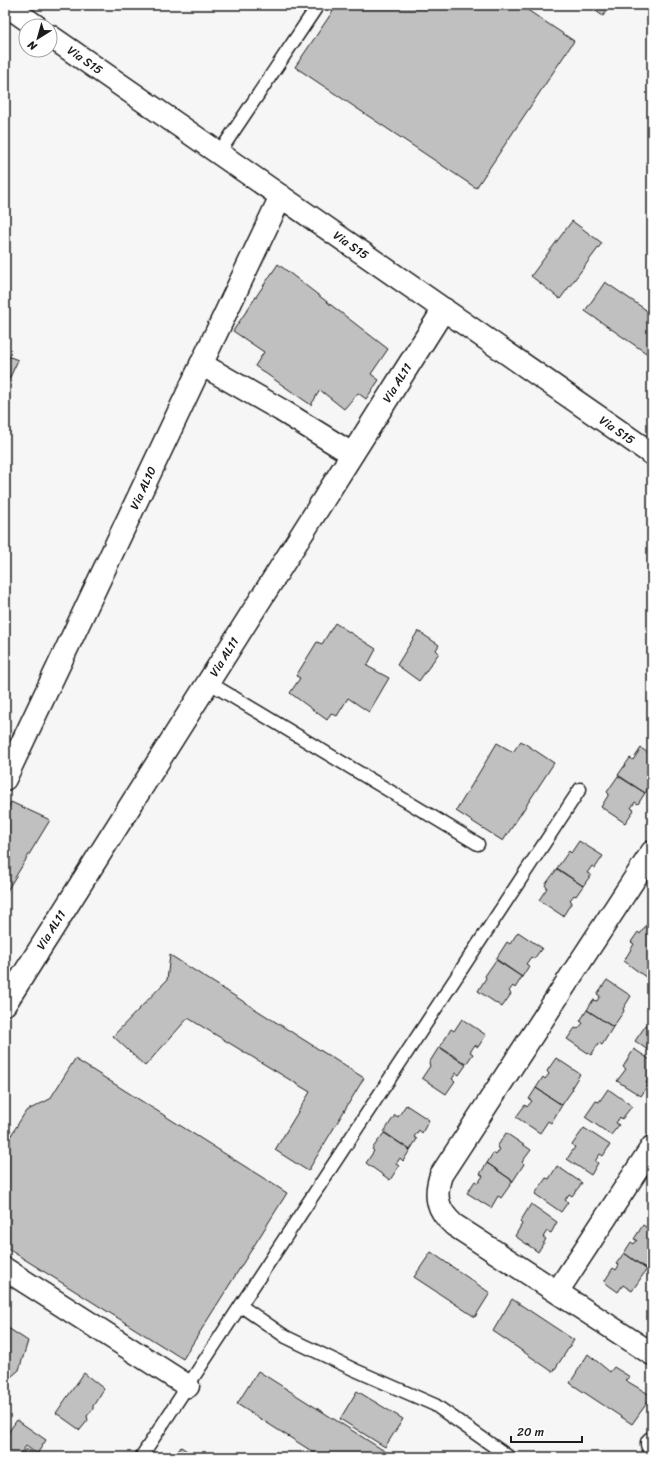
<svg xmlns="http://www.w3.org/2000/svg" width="657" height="1462" viewBox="0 0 657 1462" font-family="Sriracha,sans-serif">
<rect width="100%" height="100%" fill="#f6f6f6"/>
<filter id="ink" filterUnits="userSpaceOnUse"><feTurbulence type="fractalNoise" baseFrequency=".025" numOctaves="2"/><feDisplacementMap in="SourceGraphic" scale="8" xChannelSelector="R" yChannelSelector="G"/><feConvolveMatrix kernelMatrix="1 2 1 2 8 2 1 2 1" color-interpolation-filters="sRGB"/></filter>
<g filter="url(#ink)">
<path fill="#c0c0c0" stroke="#1c1c1c" d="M337 5H520L574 41 476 188 295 67Z
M587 5H611L603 16Z
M572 221 602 243 560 299 531 276Z
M278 264 388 349 371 374 379 380 366 399 358 393 344 409 320 390 311 405 255 366 264 352 233 331Z
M605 282 652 314V357L585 311Z
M5 355 18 360 5 388Z
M335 623 376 649 367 666 389 678 369 712 348 698 337 716 331 713 327 720 290 693 300 678 296 676 317 642 322 644Z
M418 631 439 645 436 650 439 653 419 681 397 665Z
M521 741 554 763 503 841 456 811 497 743 513 752Z
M641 748 652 756V775L649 780 652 782 645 793 618 775 630 758 633 760Z
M618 776 645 793 638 804 635 802 631 808 634 810 625 823 601 807 609 794 607 792Z
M11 802 50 820 5 894V814Z
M579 841 603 856 595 868 592 866 587 873 591 875 583 886 557 868 569 851 571 853Z
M557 869 583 886 576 896 574 895 570 900 572 902 563 916 539 900 547 888 545 885Z
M652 917V970L647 978 624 961 634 944 631 942 638 932 640 934Z
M518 932 542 948 534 959 531 957 526 964 529 966 522 977 496 959 507 942 510 944Z
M170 955 364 1078 308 1171 275 1150 310 1092 188 1018 145 1066 113 1036 167 980Z
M496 960 522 977 515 988 513 986 509 991 511 994 502 1007 478 991 486 978 485 976Z
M607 980 631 996 623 1009 624 1011 613 1027 587 1010 593 1000 597 1001 600 996 597 994Z
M587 1010 613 1027 602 1045 599 1043 591 1055 567 1039 575 1028 578 1029 583 1023 580 1021Z
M462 1019 486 1035 478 1047 475 1045 470 1052 473 1054 466 1064 440 1047 451 1029 454 1031Z
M652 1021V1053L635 1041 646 1025H649Z
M439 1047 466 1065 459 1075 456 1073 452 1079 455 1081 446 1094 422 1078 430 1066 429 1063Z
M634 1049 652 1061V1077L650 1076 646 1083 649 1084 641 1096 617 1081 626 1069 623 1067Z
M556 1058 580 1074 572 1087 573 1089 562 1105 536 1088 543 1077 545 1079 549 1074 547 1071Z
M75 1059 287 1193 183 1359 5 1247V1145L26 1111 50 1099Z
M536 1088 562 1105 551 1123 548 1121 540 1133 516 1117 525 1105 527 1107 532 1101 529 1099Z
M608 1089 632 1106 622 1119 620 1117 616 1123 619 1125 611 1135 585 1117 596 1101 599 1102Z
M406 1105 429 1120 422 1133 419 1130 414 1137 417 1139 410 1150 384 1132 395 1115 398 1117Z
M584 1128 610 1145 603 1156 600 1154 595 1161 598 1163 591 1175 567 1159 575 1147 572 1145Z
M384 1133 410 1150 403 1161 400 1158 396 1164 399 1166 390 1180 366 1163 374 1151 372 1149Z
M506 1133 531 1150 522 1162 524 1164 513 1181 487 1163 493 1153 496 1155 500 1149 497 1147Z
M487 1163 513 1181 501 1198 498 1196 491 1208 467 1193 475 1181 478 1183 483 1176 480 1174Z
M557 1166 582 1183 572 1196 569 1194 565 1200 568 1202 561 1212 535 1194 546 1178 549 1179Z
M531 1204 557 1222 551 1233 547 1231 543 1237 546 1239 538 1252 515 1236 522 1224 520 1222Z
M643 1225 652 1231V1261L646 1269 624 1253 631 1242 634 1244 637 1240 634 1239Z
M431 1252 490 1293 475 1317 414 1277Z
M624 1253 647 1269 632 1291 623 1285 618 1292 604 1282 613 1268 616 1270 619 1265 616 1264Z
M512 1299 574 1340 553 1372 493 1331Z
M5 1326 28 1341 19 1370 5 1382Z
M588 1354 610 1372 614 1367 630 1377 625 1380 652 1396 632 1424 570 1383Z
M258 1371 386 1452 383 1457H321L237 1404Z
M84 1373 104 1389 93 1406V1409L87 1416 88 1420 80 1430 56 1413Z
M357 1391 403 1419 385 1447 340 1419Z
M17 1420 46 1440 37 1454 26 1446 18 1457H5V1437Z
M181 1447 196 1457H174Z
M26 1449 38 1457H20Z"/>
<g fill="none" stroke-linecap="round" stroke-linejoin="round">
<g stroke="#1c1c1c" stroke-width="15">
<path id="lane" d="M219 153 318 5
M208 682 478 844
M241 1306 286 1337 355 1370 435 1405 509 1457
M141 1457 580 789"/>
</g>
<g stroke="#1c1c1c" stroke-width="25">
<path id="street" d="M201 364 281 410 352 454
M652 852 441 1175C434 1196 437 1210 454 1225L652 1354
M5 1269 188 1386
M557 1292 652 1147
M652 1444V1443"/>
</g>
<g stroke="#1c1c1c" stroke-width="25">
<path id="secondary" d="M6 5 36 26
M50 36 652 454
M5 779 281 196
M5 1004 444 309"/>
</g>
<use href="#lane" stroke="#fff" stroke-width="12"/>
<use href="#street" stroke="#fff" stroke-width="22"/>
<use href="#secondary" stroke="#fff" stroke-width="22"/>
</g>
</g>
<g text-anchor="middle" stroke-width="4" stroke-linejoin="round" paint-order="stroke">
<g font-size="12" fill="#1c1c1c" stroke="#fff">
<text transform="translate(85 60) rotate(35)" y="4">Via S15</text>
<text transform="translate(351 245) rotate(35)" y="4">Via S15</text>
<text transform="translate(397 383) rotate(-58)" y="4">Via AL11</text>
<text transform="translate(617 430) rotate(35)" y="4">Via S15</text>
<text transform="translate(143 488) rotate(-65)" y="4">Via AL10</text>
<text transform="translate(224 657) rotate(-58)" y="4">Via AL11</text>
<text transform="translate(51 930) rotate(-58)" y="4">Via AL11</text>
</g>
</g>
<rect width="657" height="1462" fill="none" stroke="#fff" stroke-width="20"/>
<rect x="10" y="10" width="637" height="1442" fill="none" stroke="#1c1c1c" stroke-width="1.5" filter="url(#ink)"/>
<g transform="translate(38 38) rotate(217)"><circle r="19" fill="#ffffff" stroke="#a4a4a4"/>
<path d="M0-3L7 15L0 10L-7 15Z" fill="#1c1c1c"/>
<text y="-6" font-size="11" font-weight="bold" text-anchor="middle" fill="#1c1c1c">N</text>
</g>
<path d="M511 1436v6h71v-6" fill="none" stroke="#1c1c1c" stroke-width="2"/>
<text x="517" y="1436" font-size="12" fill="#1c1c1c" stroke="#ffffff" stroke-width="3" paint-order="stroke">20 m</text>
</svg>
